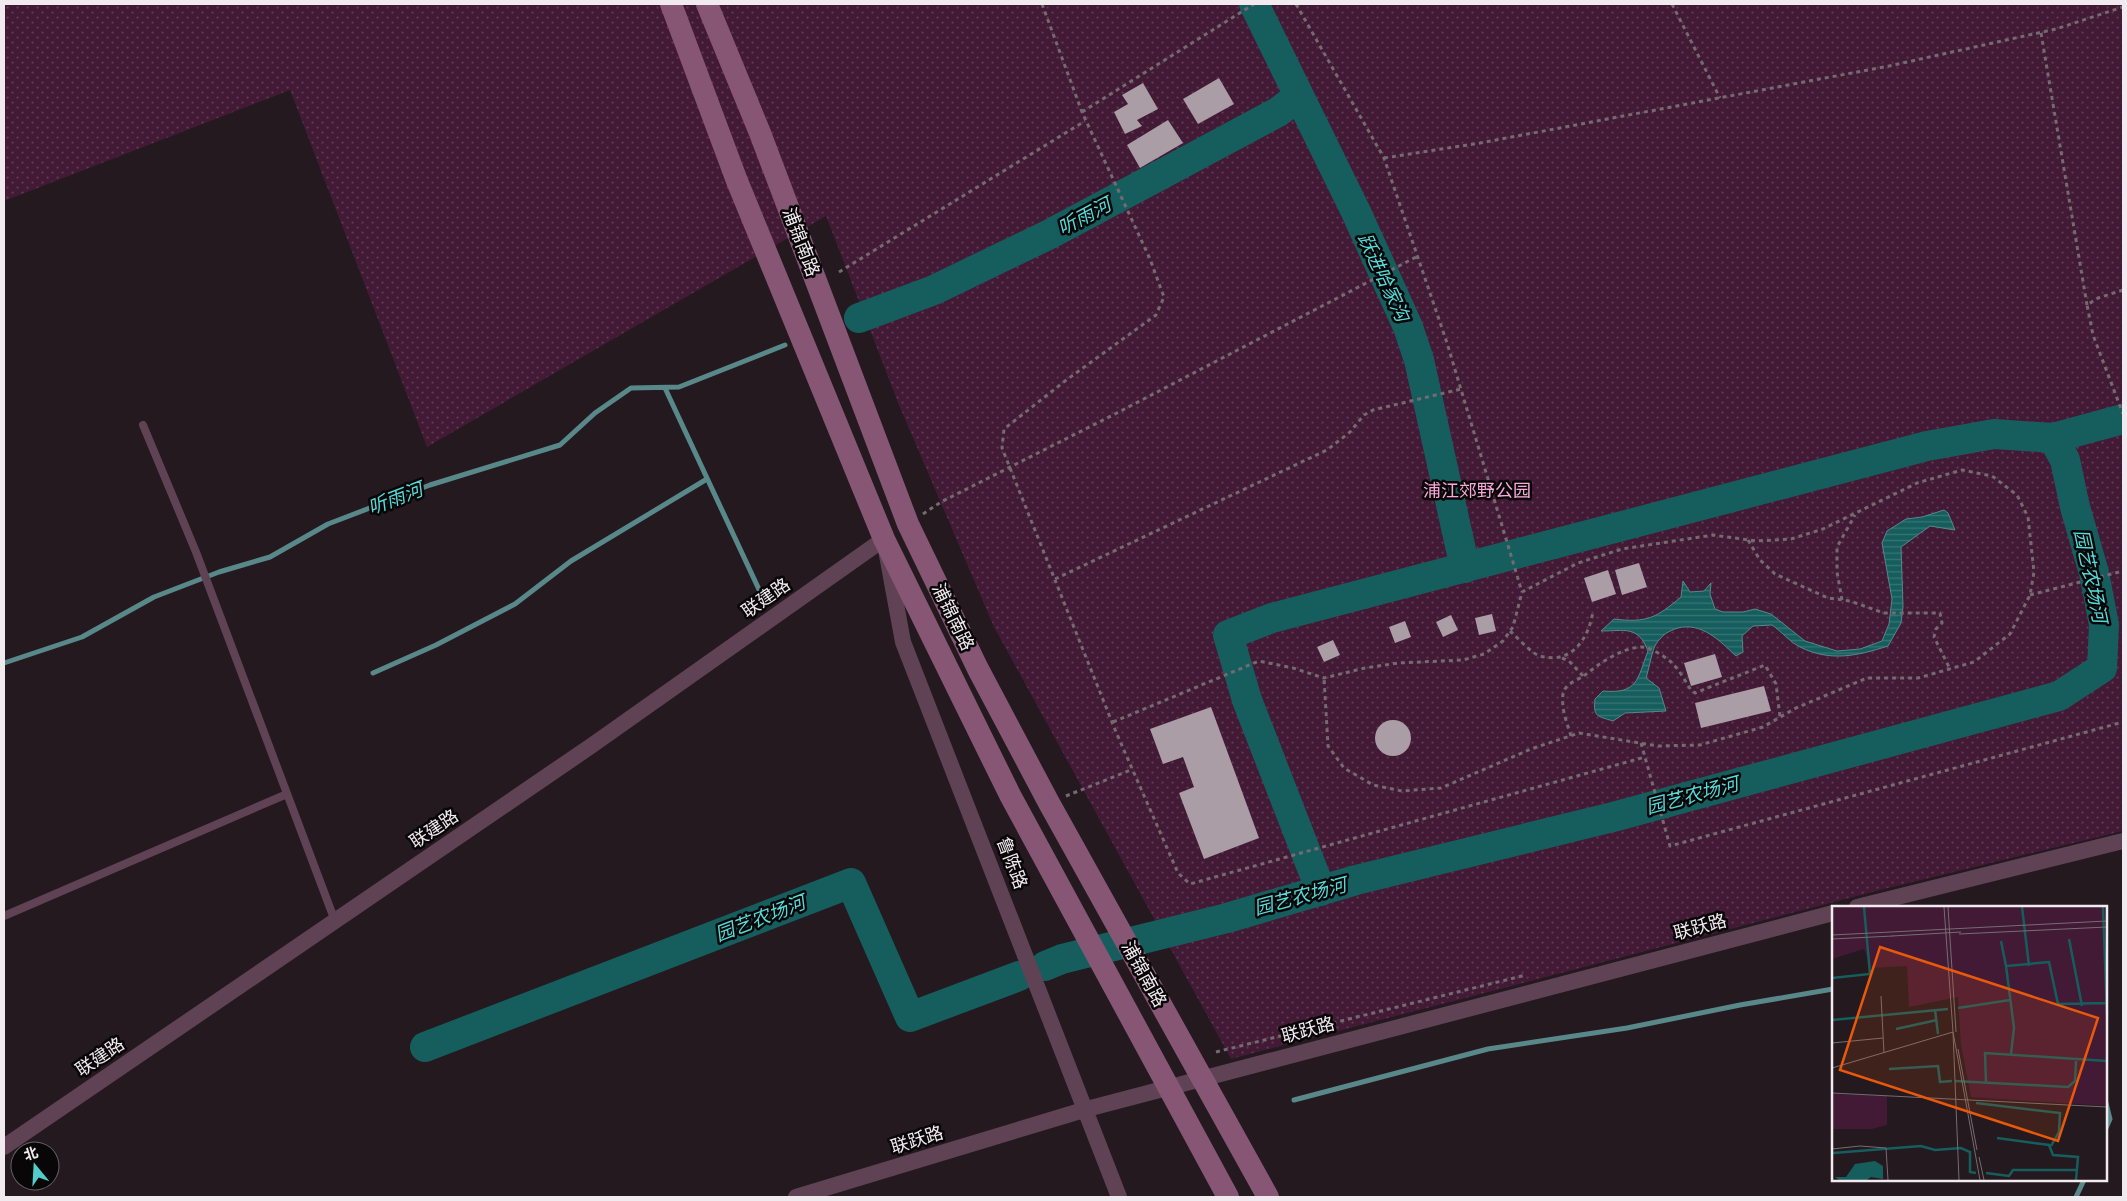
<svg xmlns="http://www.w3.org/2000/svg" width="2127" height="1201" viewBox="0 0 2127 1201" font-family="Jost,'Noto Sans SC',sans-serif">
<defs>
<pattern id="park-dots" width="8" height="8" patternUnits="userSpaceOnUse" patternTransform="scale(1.25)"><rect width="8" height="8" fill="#421a35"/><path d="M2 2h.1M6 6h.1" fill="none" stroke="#5e3b53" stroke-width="1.8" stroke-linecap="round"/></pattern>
<pattern id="water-rules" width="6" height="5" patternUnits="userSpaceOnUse" patternTransform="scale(1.25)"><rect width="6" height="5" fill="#165e5e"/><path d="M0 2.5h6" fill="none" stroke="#387575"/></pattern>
</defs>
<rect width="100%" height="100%" fill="#23191f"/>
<path fill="url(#park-dots)" d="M4 4H2123V831L1884 889 1231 1059 994 627 899 405 826 216 427 447 290 90 4 201Z"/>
<path fill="url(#water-rules)" stroke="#588889" d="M1944 510 1948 513 1955 530 1930 526 1901 547 1903 607 1901 623 1888 646C1857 656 1830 662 1800 647 1790 642 1781 631 1772 625L1753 626 1742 636 1743 652 1736 656C1720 641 1702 622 1678 628 1668 631 1662 635 1656 644 1652 650 1649 669 1646 678L1659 688 1666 711 1625 713 1613 721C1597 716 1593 717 1595 699L1603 691C1638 694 1637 680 1648 651 1638 625 1625 631 1601 631L1614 619C1647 623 1656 618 1681 597L1683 581 1690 592 1704 591 1711 583 1710 594 1715 609 1723 612H1743L1755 609 1771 614 1805 641 1837 651 1860 649 1882 641 1889 624 1892 599 1882 543 1887 531 1906 519 1922 517Z"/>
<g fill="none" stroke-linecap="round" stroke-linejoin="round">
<path stroke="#588889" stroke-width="5" d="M665 388 762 596
M4 663 82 637 154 597 219 572 270 557 328 524 430 485 560 445 595 413 631 388 679 387 785 345
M373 673 436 645 515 604 571 561 707 479
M1294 1100 1488 1049 1627 1028 1740 1005 1833 989
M2106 1103 2110 1119 2106 1128
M2076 1197 2084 1180"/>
<path stroke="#165e5e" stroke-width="30" d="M1254 4 1356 212 1408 327 1419 360 1465 568
M859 318 934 290 1050 234 1278 112 1299 96
M1321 891 1247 700 1228 635 1272 618 1927 446 1994 434 2053 438 2123 419
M1045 966 1062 959 1227 918 1356 880 1613 817 2059 696 2102 668 2104 625 2094 573 2075 507 2065 460 2053 438
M425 1047 851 883 910 1017 1019 976"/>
</g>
<path fill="#aa9da5" d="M1219 78 1234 104 1198 124 1183 99Z
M1143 83 1158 109 1137 120 1142 126 1125 134 1114 112 1128 104 1122 95Z
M1168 120 1183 143 1140 168 1127 145Z
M1639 563 1647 587 1622 595 1615 570Z
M1608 570 1616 594 1592 602 1584 578Z
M1492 614 1496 631 1479 635 1475 618Z
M1451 615 1458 630 1443 637 1436 622Z
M1405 621 1411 637 1395 643 1389 627Z
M1333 640 1340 655 1324 662 1317 647Z
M1715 654 1722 677 1691 686 1684 663Z
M1764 686 1771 711 1701 728 1695 703Z
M1211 707 1259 838 1204 859 1179 793 1194 787 1183 757 1163 764 1150 729Z
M1375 738a18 18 0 1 1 36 0a18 18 0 1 1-36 0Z"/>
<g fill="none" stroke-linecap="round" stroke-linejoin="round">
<path stroke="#746b70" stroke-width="3" stroke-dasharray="4 4" stroke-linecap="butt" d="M1042 4 1082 112 1150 259 1164 297 1156 315 1065 381 1004 429 1002 448 1116 732 1178 873 1190 884 1645 757
M1296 4 1384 158 1447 343 1522 592
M1672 4 1720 98
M2041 33 2087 305
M1082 112 1254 4
M1384 158 1480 143 1889 66 2056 29 2123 7
M839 272 1085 121
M2123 290 2098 298 2087 305 2093 335 2123 414
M923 514 941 502 1113 415 1418 256
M1748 540 1760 560 1775 574 1828 598 1850 601 1884 613H1940L1942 623 1936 629 1934 637 1950 669
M1055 579 1327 450 1350 432 1364 415 1373 410 1461 389
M2030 595 2123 571
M1842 600 1837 572V547L1855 515
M1510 631C1517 637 1532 654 1540 656 1572 665 1589 638 1593 611
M1562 658 1569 661 1583 676
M1113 722 1259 661 1293 668 1324 678 1365 668 1398 663 1463 660 1484 654 1503 641 1513 627 1522 592 1578 563 1622 549 1713 535 1756 541 1791 539 1823 529 1917 483 1962 470 1992 476 2017 495 2028 517 2034 572 2030 595 2010 634 1974 662 1918 678H1867L1796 708 1763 727 1700 745 1658 746 1579 733 1531 749 1441 788 1402 791 1373 785 1344 768 1328 746 1324 678
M1571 736C1567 723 1561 709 1563 694 1565 683 1577 681 1585 675 1600 663 1620 649 1640 647 1649 646 1664 656 1671 662 1679 669 1685 681 1691 690L1695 693 1765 665 1776 684 1780 717
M1641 743 1670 846 2123 722
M1066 796 1133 769
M1216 1052 1526 975"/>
<path stroke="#604255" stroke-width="8" d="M143 425 196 552 335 921
M4 916 287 794"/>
<path stroke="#604255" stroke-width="16" d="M1857 907 2123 841
M4 1147 591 746 884 539 903 642 1119 1197
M796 1197 1087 1109 1833 913"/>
<path stroke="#875675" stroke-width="22" d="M671 4 737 181 884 539 1010 795 1228 1197
M707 4 760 133 908 524 978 669 1049 803 1268 1197"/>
</g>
<g text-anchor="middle" stroke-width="5" stroke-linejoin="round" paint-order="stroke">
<g font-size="18" fill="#f1eaee" stroke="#090608">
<text transform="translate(801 242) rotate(69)" y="6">浦锦南路</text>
<text transform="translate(766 598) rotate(-35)" y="6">联建路</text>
<text transform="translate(953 617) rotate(64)" y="6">浦锦南路</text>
<text transform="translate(434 829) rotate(-34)" y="6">联建路</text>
<text transform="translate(1012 863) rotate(69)" y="6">鲁陈路</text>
<text transform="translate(1700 927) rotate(-15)" y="6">联跃路</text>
<text transform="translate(1144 974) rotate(61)" y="6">浦锦南路</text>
<text transform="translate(1308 1030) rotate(-15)" y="6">联跃路</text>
<text transform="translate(100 1057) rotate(-34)" y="6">联建路</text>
<text transform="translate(917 1140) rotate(-17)" y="6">联跃路</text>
</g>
<g font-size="18" fill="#f8a7d9" stroke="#090608">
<text x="1477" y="497">浦江郊野公园</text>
</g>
<g font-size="19" font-style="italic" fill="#57dad9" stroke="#090608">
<text transform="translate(1084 216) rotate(-28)" y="7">听雨河</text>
<text transform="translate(1384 277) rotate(65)" y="7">跃进哈家沟</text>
<text transform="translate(395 498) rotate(-21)" y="7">听雨河</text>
<text transform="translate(2091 576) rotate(78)" y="7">园艺农场河</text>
<text transform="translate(1692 795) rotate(-15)" y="7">园艺农场河</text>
<text transform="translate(1300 896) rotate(-15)" y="7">园艺农场河</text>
<text transform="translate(760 918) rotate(-21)" y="7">园艺农场河</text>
</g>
</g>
<g transform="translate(1832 906)">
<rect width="275" height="275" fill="#23191f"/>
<path d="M0 188 55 190V219L40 223H0Z" fill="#421a35"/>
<path d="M0 1H275V200L139 191 129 139 126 91 77 101 75 60 39 62 32 43 0 53Z" fill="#421a35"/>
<path d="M43 255 51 260V273L39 271 35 274H7L3 271H14L23 258Z" fill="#165e5e"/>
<path fill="none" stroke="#165e5e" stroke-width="2.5" d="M190 1 197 60M271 1 275 109M237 33 250 100M169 35 174 60M0 72 38 68 32 1M126 102 178 94M103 104 106 128M0 114 116 103M64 123 105 114M179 148 182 122 174 60 217 56 226 98 275 97M57 163 106 160 108 176 120 175M123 175 236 181 243 175 244 155M154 177 153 147 275 155M144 197 228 207 227 226 219 240M165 232 217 239 221 249 246 251 244 274M1 247 89 240 103 244 129 242 138 246V266L144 267M154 267 177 270 181 264H245"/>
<path fill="none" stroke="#756d72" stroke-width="1" d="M112 1 121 126 148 274M116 1 124 126M127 28 275 21M0 29 275 15M60 30 129 26M0 33 61 30M49 90 52 147M0 137 51 132M126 143 145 244M0 162 121 126 127 274M0 187 275 201M147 251 152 274M0 274V243L28 240 54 242 56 274"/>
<path fill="#e8590c" fill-opacity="0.15" stroke="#e8590c" stroke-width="2.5" d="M48 41 266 112 226 235 8 164Z"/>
<rect width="275" height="275" fill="none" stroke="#f1eaee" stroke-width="2.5"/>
</g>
<rect width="2127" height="1201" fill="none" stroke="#f1eaee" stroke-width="10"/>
<g transform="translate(35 1166) rotate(342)"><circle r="24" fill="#090608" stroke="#666164"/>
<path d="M0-4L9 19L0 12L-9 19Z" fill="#52cdcc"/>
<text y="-8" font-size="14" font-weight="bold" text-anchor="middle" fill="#f1eaee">北</text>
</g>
</svg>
